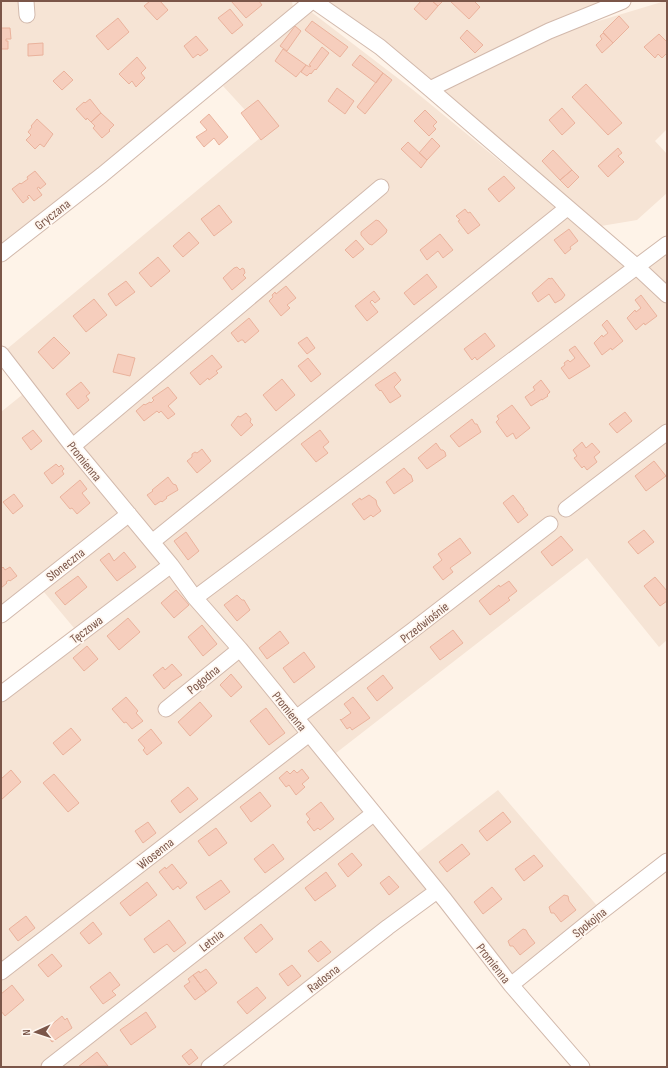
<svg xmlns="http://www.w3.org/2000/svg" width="668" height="1068" viewBox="0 0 668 1068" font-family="'Sofia Sans Condensed',sans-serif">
<rect width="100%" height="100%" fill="#fef3e8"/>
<path fill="#f6e4d5" d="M1 1H292L293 8 1 249Z
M326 1H609L433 82Z
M665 1H667V129L655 141 667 154V193L637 220 601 226 440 91 559 33Z
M310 11 412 89 625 264 667 304V640L659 647 587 558 336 753 416 854 498 790 605 915 509 992 433 898 218 1067H1V684L74 628 44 592 1 624V412L22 395 1 354 266 133 223 86Z
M667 251V289L645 268Z"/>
<path fill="#f6cebd" stroke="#eab29c" d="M150 1H160L168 10 157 20 144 6Z
M231 1H259L262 5 246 18Z
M421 1H432L438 6 426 20 414 9Z
M432 1H443L438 6Z
M450 1H475V2L480 7 469 19Z
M230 9 243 25 232 34 218 18Z
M619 16 629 27 613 43 603 32Z
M118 18 129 32 108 50 96 36Z
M312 21 348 47 340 57 305 30Z
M295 26 301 31 287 51 280 46Z
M1 28H10L11 39H6V41H8V49H1Z
M467 30 483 45 475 53 460 38Z
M603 33 613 43 602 53 596 45 602 39 600 36Z
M659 34 667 42V53L662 58 658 54 655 58 644 47Z
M196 36 208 50 200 56 198 54 193 58 184 46Z
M43 43V55L28 56V44Z
M322 47 329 53 316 70 315 69 311 74 310 73 307 76 301 72 306 65 310 67 311 66 309 65Z
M283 49 306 65 296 77 275 61Z
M360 55 383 73 376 83 352 65Z
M137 57 146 68 141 73 145 78 136 87 132 81 129 84 119 74Z
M64 71 73 80 62 90 53 81Z
M383 73 392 80 365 114 357 107Z
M586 84 622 123 608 135 572 97Z
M337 88 354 101 345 114 328 101Z
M90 99 101 113 91 122 87 118 86 120 76 109 84 102 85 103Z
M258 100 279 126 261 140 241 113Z
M562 108 575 123 562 135 549 120Z
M425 110 437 122 433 126 436 129 429 136 414 121Z
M101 113 114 125 109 130 110 131 102 138 93 128 95 126 91 122Z
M209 114 228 137 219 145 214 138 204 147 196 137 207 130 200 122Z
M37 119 53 134 44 147 40 144 35 149 26 140 31 135 28 132 32 127 31 126Z
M432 138 440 146 427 160 419 153Z
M408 142 427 160 421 168 401 149Z
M618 148 622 153 618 156 624 162 608 177 598 166Z
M553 150 572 170 560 180 542 161Z
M572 170 579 177 568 188 560 180Z
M35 171 46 184 40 189 39 187 37 188 42 195 34 201 29 195 27 197 29 198 23 203 12 189 20 183 21 184 28 179 27 177Z
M504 176 515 188 499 202 488 189Z
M219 205 232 222 214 236 201 219Z
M465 209 468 213 470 212 480 225 468 234 458 221 460 220 456 216Z
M376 220 379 221 387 230 386 233 372 245 369 244 361 235V232Z
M569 229 578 241 570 247 571 249 565 254 554 240Z
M189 232 199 243 183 257 173 246Z
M440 234 453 250 443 258 438 251 427 260 420 250Z
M356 240 364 249 353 258 345 250Z
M158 257 170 271 151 287 139 273Z
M237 267 240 270 242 268 244 269 245 273 243 275 246 278 232 290 223 278 234 268Z
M427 274 437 287 414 305 404 293Z
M549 278 550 279 552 278 565 295 562 299 555 303 549 294 538 302 532 293Z
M126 281 135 292 116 306 108 294Z
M286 286 296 298 287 305 290 308 281 316 269 301 273 297 272 295 275 292 276 294Z
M374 291 380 299 375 303 372 300 370 302 378 312 367 321 355 306Z
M641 295 657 316 645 325 644 323 636 330 627 318 635 310 636 312 641 308 635 300Z
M94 299 107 315 86 332 73 316Z
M249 318 259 331 245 343 243 340H241L238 342 231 333Z
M607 320 623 341 612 350 611 348 602 355 594 343 602 335 603 337 608 333 602 325Z
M485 333 495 346 477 360 475 357 472 360 464 349Z
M54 337 70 353 53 369 38 352Z
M307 337 315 348 307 354 298 343Z
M575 346 590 366 569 379 561 368 565 365 564 363 568 360 570 362 575 358 569 350Z
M118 354 135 358 130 376 113 372Z
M212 355 222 367 216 371 218 373 209 380 208 378 200 385 190 373Z
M308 358 321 374 311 382 298 366Z
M395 372 401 380 394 387 401 396 390 403 381 390 380 391 375 385Z
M282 379 295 395 276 411 263 395Z
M541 380 550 392 547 395 548 396 542 400V399L531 406 525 397 535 390 533 387Z
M81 382 90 393 86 396 89 400 78 409 66 394Z
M168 387 177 398 168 406 175 414 168 419 161 411 159 413 157 411 144 421 136 411 144 404 145 405 150 402 151 403 154 400 152 398Z
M512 405 530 428 516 439 513 433 507 437 496 422 499 419 497 416Z
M625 412 632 421 617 433 609 424Z
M246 413 251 419 250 422 253 425 241 436 231 425 238 416 240 417Z
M472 419 475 424H477L481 432 459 447 450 436Z
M33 430 42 441 31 450 22 438Z
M320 430 329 442 323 447 328 453 316 462 301 444Z
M582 442 586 448 592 443 600 452 594 457 597 462 587 470 584 466 582 468 574 458 577 456 573 450Z
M436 443 441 450H443L445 452 446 456 427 469 418 458Z
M202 449 211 461 197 473 187 461 192 457V454L195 452 197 453Z
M654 461 666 476 646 491 635 476Z
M56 464 59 467 61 465 64 469 62 471 64 474 52 484 44 473Z
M404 468 409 474 411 475 413 481 394 494 386 482Z
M168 477 173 484 176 485 178 490 166 497 167 498 162 502 161 501 155 505 147 495 153 491 152 490Z
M80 480 87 489 82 493 90 503 77 514 72 508 70 509 60 497Z
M14 494 23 506 13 514 3 502Z
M369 495 376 500 377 505 381 511 373 517 371 515 364 520 352 504 360 498 361 500Z
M513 495 524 509H523L528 515 518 523 503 503Z
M644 530 654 542 638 554 628 542Z
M186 532 199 551 188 560 174 541Z
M561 536 573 550 552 566 541 552Z
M460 538 471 553 450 568 453 572 443 580 433 567 442 560 438 554Z
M124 552 136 567 117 581 100 560 109 553 114 561Z
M3 567 5 570 10 567 17 576 10 581 9 580 6 582 7 583 1 588V569Z
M78 576 87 587 65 605 55 593Z
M655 577 667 591V601L660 606 644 586Z
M509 581 517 591 508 598 510 600 490 615 479 601 499 585 500 587Z
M176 590 189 605 174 618 161 603Z
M237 595 242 600H244L250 610 237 621 224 605Z
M128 618 140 632 119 650 107 636Z
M202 625 217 644 203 656 188 637Z
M453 630 463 643 440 660 430 647Z
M280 631 289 643 267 659 259 648Z
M87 646 98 659 84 671 73 658Z
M304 652 315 667 294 683 283 668Z
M172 664 182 675 170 683V684L164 689 153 675 163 667 165 670Z
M231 674 242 687 231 697 220 685Z
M383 675 393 688 377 701 367 688Z
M126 697 138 711 136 713 143 721 132 729 126 722 124 723 112 709Z
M353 697 370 718 352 730 350 727 347 729 340 719 341 720 351 713 344 704Z
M200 702 212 716 190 736 178 722Z
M266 708 285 733 269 745 250 721Z
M71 728 81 740 63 755 53 743Z
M151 729 162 743 147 755 143 750 145 748 138 740Z
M302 769 309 778 302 784 305 787 296 795 289 785 286 787 279 778 287 771 290 774 294 770 297 773Z
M11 770 21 782 1 800V779Z
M54 774 79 803 68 812 43 783Z
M188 787 198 799 180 813 171 801Z
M260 792 271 806 251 822 240 807Z
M321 802 334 819 320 830 318 828 314 831 307 822 310 819 306 814Z
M503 812 511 822 487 841 479 831Z
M148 822 156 833 143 843 135 831Z
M216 828 227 843 209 856 198 841Z
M273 844 284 859 265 873 254 859Z
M462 844 470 854 447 872 439 862Z
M352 853 362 865 348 877 338 864Z
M534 855 543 866 524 881 515 869Z
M172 864 187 883 180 889 178 886 173 890 159 872 165 867 166 869Z
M326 872 336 886 315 901 305 888Z
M389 876 399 887 389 895 380 883Z
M221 880 230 892 205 910 196 897Z
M147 882 157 895 130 916 120 903Z
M492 887 502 899 483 914 474 902Z
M564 895 568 896 569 901 576 910 561 922 554 913H551L549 907Z
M26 916 35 928 18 941 9 929Z
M169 920 186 943 174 952 167 944 154 953 144 939Z
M93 922 102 934 89 944 80 933Z
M261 924 273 939 256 953 244 938Z
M523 929 526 930 528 934 535 943 520 955 513 946H510L508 941Z
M321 941 331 952 318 962 308 951Z
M52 954 62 966 48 977 38 965Z
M292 965 301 976 288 986 279 974Z
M206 969 217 983 206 992 193 975 199 971 200 973Z
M110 972 120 985 112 991 116 995 103 1004 90 987Z
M193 975 206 992 195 1000 184 986 190 982 188 979Z
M12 985 24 1000 5 1016 1 1011V994Z
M257 987 266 998 247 1014 237 1002Z
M146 1012 156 1027 131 1045 120 1030Z
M62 1016 65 1020 67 1018 72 1028 52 1042 44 1031Z
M191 1049 198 1058 189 1065 182 1056Z
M97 1052 108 1066 78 1067Z"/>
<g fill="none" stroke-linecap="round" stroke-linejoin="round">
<g stroke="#d2b9ac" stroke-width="17">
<path id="minor" d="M26 1 27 15
M314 1 380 47 430 89 637 267 667 295
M430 89 549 31 623 1
M1 254 102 175 312 1
M1 354 69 442 171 565 195 598 240 649 445 900 511 985 582 1067
M73 446 381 187
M566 509 667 432
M152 542 567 208
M195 598 667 244
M1 615 129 514
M1 694 171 565
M166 709 240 649
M296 718 413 630 550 524
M1 972 309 734
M511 985 601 912 667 861
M49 1067 373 814
M209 1067 388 927 437 891"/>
</g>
<use href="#minor" stroke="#fff" stroke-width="15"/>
</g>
<g text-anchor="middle" stroke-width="3.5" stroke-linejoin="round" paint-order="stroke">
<g font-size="13" fill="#7b5649" stroke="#fff7f0">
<text transform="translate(52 214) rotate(-38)" y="5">Gryczana</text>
<text transform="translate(85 461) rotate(51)" y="5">Promienna</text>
<text transform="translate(65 564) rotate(-38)" y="5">Słoneczna</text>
<text transform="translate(424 622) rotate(-38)" y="5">Przedwiośnie</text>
<text transform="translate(86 629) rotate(-37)" y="5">Tęczowa</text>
<text transform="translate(203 679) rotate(-39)" y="5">Pogodna</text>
<text transform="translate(290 711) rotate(51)" y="5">Promienna</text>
<text transform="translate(155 853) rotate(-38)" y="5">Wiosenna</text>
<text transform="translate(589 922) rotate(-39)" y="5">Spokojna</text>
<text transform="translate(211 940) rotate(-38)" y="5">Letnia</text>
<text transform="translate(494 963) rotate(52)" y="5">Promienna</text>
<text transform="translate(323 978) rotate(-38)" y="5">Radosna</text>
</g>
</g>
<rect width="668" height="1068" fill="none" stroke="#7b5649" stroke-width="4"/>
<g transform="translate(36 1032) rotate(267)" stroke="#fff7f0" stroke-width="3" paint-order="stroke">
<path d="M0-3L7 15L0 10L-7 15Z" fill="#7b5649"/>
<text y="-6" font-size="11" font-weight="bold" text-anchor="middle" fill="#7b5649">N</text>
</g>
</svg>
